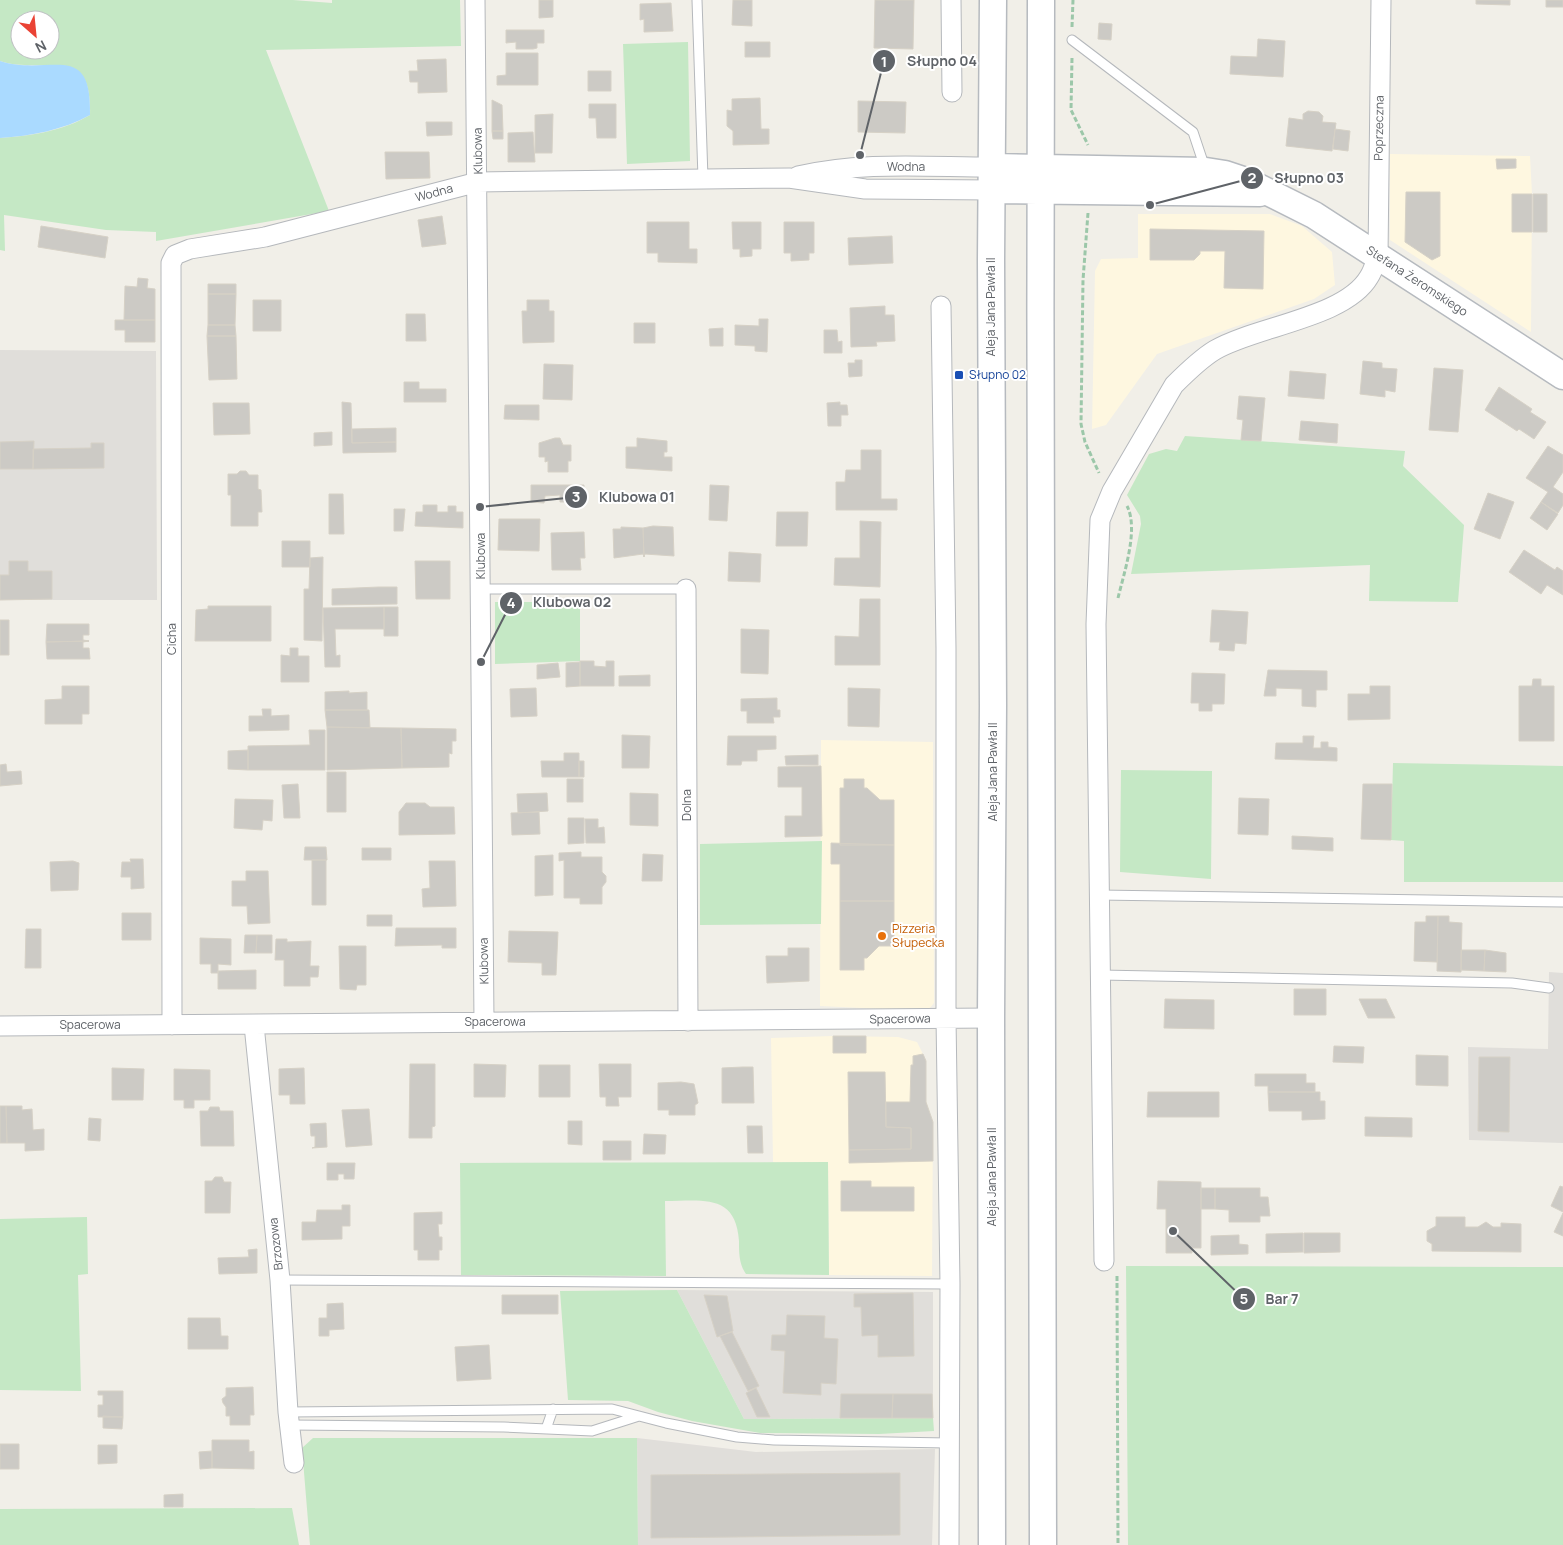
<svg xmlns="http://www.w3.org/2000/svg" width="1563" height="1545" viewBox="0 0 1563 1545" font-family="Manrope,sans-serif">
<rect width="100%" height="100%" fill="#f1efe8"/>
<path fill="#fef7e0" d="M1390 154 1530 156 1532 194 1531 332 1390 240Z
M1138 214H1270L1302 226 1332 252 1335 285 1314 299 1157 354 1106 425 1092 429 1095 271 1101 259 1138 258Z
M821 740 933 742 934 995V1003L929 1009 904 1010 820 1006Z
M833 1036 898 1037 917 1042 923 1054 926 1061V1102L933 1122 932 1276 829 1275 828 1162H773L771 1038Z"/>
<path fill="#e0deda" d="M0 350 156 351 157 600H0Z
M1549 972 1563 973V1143L1469 1140 1468 1047 1548 1049Z
M677 1290 933 1292V1418L744 1419Z
M637 1438 756 1452 935 1449 932 1545H638Z"/>
<path fill="#c5e8c5" fill-rule="evenodd" d="M0 0H293L332 3V0H460L461 46 266 50 329 211 156 241V232L106 230 4 215 5 251 0 250V138C31 136 63 131 90 115 92 40 47 76 0 61ZM20 20H50V50H20Z
M688 42 690 161 627 164 623 44Z
M1185 436 1405 451 1403 466 1464 525 1458 602 1369 601 1370 565 1131 574 1141 524 1140 516 1127 495 1149 454 1166 449 1177 451Z
M495 602H580V661L495 664Z
M1393 763 1563 766V882H1404V841L1391 840Z
M1121 770 1212 771 1211 879 1120 872Z
M822 841 821 924 700 925V844Z
M828 1162 829 1275 746 1274C739 1264 739 1253 739 1241 736 1193 702 1201 665 1201L666 1276 461 1275 460 1163Z
M87 1217 88 1274 78 1275 81 1391 0 1390V1219Z
M1126 1266 1563 1267V1545H1128Z
M677 1290 744 1419 933 1418 934 1431 879 1434 760 1433 692 1421 658 1412 628 1401 568 1400 560 1291Z
M313 1438H637L638 1545H310L302 1448Z
M292 1508 299 1545H0V1509Z"/>
<path fill="#aadaff" d="M0 61C49 77 92 38 90 115 63 130 31 136 0 138Z"/>
<path fill="#cccac5" stroke="#d6d1c6" d="M539 0H553V17L539 18Z
M733 0H752V26L732 25Z
M875 0H914L913 49 874 48Z
M1476 0H1510V5L1476 4Z
M1546 0H1563V7H1546Z
M671 3 673 31 644 32V19L640 20V4Z
M1099 23 1112 24 1111 40 1098 39Z
M506 30H544V43H537V48L533 49H516V42L506 43Z
M1258 39 1285 41 1283 77 1230 74 1231 56 1257 57Z
M745 42H770V57H745Z
M506 53H538V85H497V76L506 75Z
M446 59 447 92 418 93V82H410L409 71H418L417 60Z
M588 71H611V91H588Z
M760 98 761 129H769V144L733 145V131L727 126V110L732 111V99Z
M492 100 502 105 503 131H492Z
M858 101 906 102 905 133 858 132Z
M589 104H616V138H597L596 118H589Z
M1308 111 1319 112 1323 116 1322 122 1336 123 1332 151 1286 146 1289 118 1303 120V114Z
M553 114 552 153H535V115Z
M426 122H452V135L427 136Z
M1335 129 1350 131 1348 151 1333 149Z
M492 131H503V139H493Z
M533 132 535 162H508V133Z
M385 152H429L430 178 386 179Z
M1496 159H1516V168L1497 169Z
M1406 192H1440V256L1432 260 1405 242Z
M1512 194H1532V232H1512Z
M1533 194H1547V232H1533Z
M442 216 446 244 422 247 418 220Z
M647 222H689V249H697V263L658 262V253H647Z
M732 222H761V249H752V256L740 257V249H733Z
M784 222H814V253H809V260L791 261V253H784Z
M41 226 108 237 105 258 38 247Z
M1150 229 1264 231 1263 289 1224 288 1225 251H1200V254L1194 260H1150Z
M892 236 893 263 849 265 848 238Z
M138 278 148 279 147 288 155 289V320H124L125 286 137 287Z
M208 284H236V294H208Z
M208 294H236L235 325H208Z
M253 300H281V331H253Z
M527 300H549V311H554V342L523 343 522 311H527Z
M885 306V315H894L895 341 876 342 877 346 851 347 850 308Z
M406 314H425L426 341H406Z
M759 319H768L767 352 755 351V346L735 345V325L759 326Z
M115 320H155V342H125V330H115Z
M634 323H655V343H634Z
M208 325H235L236 336H207Z
M723 328V346H710L709 329Z
M824 330H837L838 342 842 341V353H824Z
M207 336H236L237 379 209 380Z
M855 360H862V376L849 377 848 363H855Z
M1363 361 1382 363V368L1397 369 1395 392 1385 390V397L1360 394Z
M544 364 573 365 572 400 543 399Z
M1434 368 1463 370 1458 432 1429 430Z
M1290 371 1326 374 1324 399 1288 396Z
M404 382H419V389H446V402H404Z
M1499 387 1532 409 1530 412 1546 422 1534 439 1519 429 1517 431 1485 410Z
M1239 396 1265 398 1261 441 1241 440 1243 420 1237 419Z
M342 402 351 403 352 443 396 442V452L343 453Z
M840 402V405H847L848 415H841V426H828L827 403Z
M213 403H249L250 434 214 435Z
M505 405H539V420L504 419Z
M1301 421 1338 424 1337 443 1299 440Z
M396 428V442L352 443V429Z
M332 432V445L314 446V433Z
M555 438H560L563 445H571V461H568V472H548V461L545 462V457H539V443Z
M637 438 667 441V452H664V457H672V471L626 468V447H637Z
M34 441 33 469H0V442Z
M91 443H104V468L33 469V449L91 448Z
M1548 446 1563 455V472L1553 487 1563 494V505L1558 513 1541 502 1548 492 1526 478Z
M861 450H881V499H897V510H836V482H845L846 470H861Z
M240 471H246L249 475H258V489L261 490 262 512H258V526H231V495H228V474H237Z
M531 485H584V502H560V495L545 496 544 503 531 502Z
M710 485 729 486 727 521 709 520Z
M1488 493 1514 502 1500 539 1474 529Z
M329 494H343L344 534H329Z
M1541 502 1558 514 1547 530 1530 518Z
M423 505H437V512H448V506H456V512H463V528L415 526 416 512H423Z
M394 509H405L403 531H394Z
M777 512H808L807 546H776Z
M499 519H540L539 551 498 550Z
M860 521 881 522 880 587 834 585 835 558H860Z
M653 526 673 527 674 556 645 554 644 557 643 528Z
M621 527 643 528 644 557 643 554 614 558 613 529H621Z
M584 532 585 558H580L581 570H552L551 533Z
M282 541H310V567H282Z
M1524 550 1555 570 1557 567 1563 571V595L1547 585 1541 594 1509 572Z
M729 552 761 554 760 582 728 581Z
M323 557 322 641 304 640V589H309L310 558Z
M9 561H28V571H52V599L0 600V575H9Z
M415 561H450V599H416Z
M379 587H397V604L332 605V589Z
M860 599H880V665H835V636L859 637Z
M208 606H271V641H195L196 610 208 609Z
M384 607H398V636H384Z
M384 607V629H335L336 656 340 655V667H325L323 608Z
M1212 610 1248 612 1246 644 1235 643 1234 651 1219 650 1220 642H1210Z
M0 620H9V655H0Z
M47 624H89V635H83V640L89 641 46 642Z
M741 629 769 630 768 674 741 673Z
M89 641 83 642V648H89L90 659H47L46 642Z
M290 648H298V656H309V682H281V655L290 656Z
M580 661H594V666L606 667V661H614V686H580Z
M580 662V686L566 687V663Z
M558 663 560 677 537 679V665Z
M1268 670 1327 671V690H1316V707L1302 706V689L1276 688V696H1264Z
M1192 673 1225 674 1224 704H1212V711H1199V703H1191Z
M650 675V686H619V676Z
M1533 679H1541V686H1554V741H1519V686H1532Z
M62 686H89V714H82V724H45V700L62 699Z
M1370 686H1390V719L1348 720V694H1370Z
M536 688 537 716 511 717 510 689Z
M848 688 880 689 879 727 848 726Z
M349 691V693L367 692V710H325V692Z
M777 698V710H780V717H773L774 723H747V711H741V699Z
M262 709H271V716L289 715V730L249 731V716H263Z
M325 710H369L370 728 327 727Z
M327 727 401 728 402 768 327 770Z
M401 728 456 729V741H452V754L449 753V767L402 768Z
M309 730H325V770H248V746L310 745Z
M622 735 650 736 649 768H622Z
M728 736H776V749L757 750V761H742L741 765H727Z
M1303 736H1314L1313 748H1321V742H1328V747L1337 748V761L1275 759 1276 743H1303Z
M248 750V770L228 769V751Z
M564 753H579V777H542L541 761H564Z
M818 755V765H786L785 756Z
M579 761H584V777H579Z
M6 764 7 772 21 771 22 784 0 786V765Z
M821 766 822 836 785 837V816H802V787H778V767Z
M327 772H346V812H327Z
M567 779H583V802H567Z
M844 779H864V788H867L880 800H894V845H840V788H844Z
M298 784 300 818H284L282 785Z
M1363 784H1392L1391 840 1361 839Z
M547 793 548 811 518 813 517 794Z
M630 793 658 794V826L630 825Z
M1239 798 1269 799 1268 835 1238 834Z
M235 799 273 800 272 821 263 820 262 830 234 828Z
M406 803H425L430 807H454L455 834 399 835V812Z
M539 812 540 834 512 835 511 813Z
M568 818H584V843L568 844Z
M585 819H598V828L604 827 605 843H586Z
M1292 836 1333 838V851L1292 849Z
M831 843 894 845V901H840V864H831Z
M305 847H326L327 860H304Z
M362 848H391V860H362Z
M581 852V857H602V872L606 876V882L602 887V904H580V898H564V860L559 861V853Z
M643 854 663 855 662 881H642Z
M553 855V895L535 896V856Z
M130 859H143L144 888 131 889V877H121L122 862H131Z
M312 860H326V905H312Z
M73 861 79 863 78 890 51 891 50 862Z
M429 861H455L456 906 423 907 422 889 430 888Z
M246 871H268L270 923 248 924 247 906H232V881H246Z
M840 901H894V946H879L867 958H864V970H840Z
M122 913H151V940H122Z
M367 915H392V926H367Z
M1426 916H1438L1437 962 1414 961 1415 922H1426Z
M1438 916H1449V922L1462 923 1461 972 1437 971Z
M396 928H456V948H442V945L395 946Z
M26 929H41V968H25Z
M509 931 558 932 556 975H542V963L508 962Z
M245 935H257L256 953H244Z
M257 935H272V953H256Z
M200 938 231 939V965L218 964V973H211V964H200Z
M276 939H287V942L311 941 310 966H319L318 977H310V986H284V960H275Z
M339 946H366V985H357L356 990 340 989Z
M788 948H809V981L767 983 766 956H788Z
M1461 950H1485L1484 971 1461 970Z
M1485 950 1506 953V972L1484 971Z
M256 970V989H218V971Z
M1294 989H1326V1015H1294Z
M1165 999 1214 1000V1029L1164 1028Z
M1359 999H1386L1395 1018H1368Z
M833 1036H866V1053H833Z
M1334 1046 1364 1047 1363 1063 1333 1062Z
M923 1054 926 1061V1102L933 1122V1161L849 1163V1150L911 1149V1128L886 1127V1102H910L911 1065H913V1056Z
M1416 1055 1448 1056V1086L1416 1085Z
M1479 1057H1510L1509 1132 1478 1131Z
M410 1064H435V1126L432 1127V1138H409Z
M474 1064 506 1065 505 1097H474Z
M599 1064H631V1097H618L619 1106H606V1097H600Z
M539 1065H570V1097H539Z
M743 1067H753L754 1103H722V1068Z
M112 1068 144 1069 143 1100H112Z
M304 1068 305 1104H290V1095H279V1069Z
M174 1069 210 1070V1100H194V1108H184V1100H174Z
M848 1072H885L886 1127 911 1128V1149L849 1150Z
M1255 1074H1306V1083H1315V1092H1268V1086H1255Z
M681 1082 694 1084 698 1103 695 1105V1115H669V1110H658V1083Z
M1148 1092H1219V1117H1147Z
M1268 1092H1320V1101H1325V1119L1302 1120V1111H1269Z
M0 1106H6L7 1143H0Z
M6 1106H22V1110L32 1109 33 1130 44 1129V1150L25 1151V1143H7Z
M210 1107H219L220 1111H233L234 1146H201L200 1111H208Z
M369 1109 372 1145 346 1147 342 1110Z
M1365 1117 1412 1118V1137L1365 1136Z
M89 1118 101 1119 100 1141 88 1140Z
M568 1121H582V1145L568 1144Z
M326 1123 327 1147 312 1148 315 1147V1136H311L310 1124Z
M747 1126H762L763 1153H748Z
M644 1134 666 1135 665 1154H643Z
M603 1141H631V1160H603Z
M327 1163H355L354 1179H344V1174H338V1180H327Z
M215 1177H222L224 1182H231L230 1213H205V1181H212Z
M841 1181H871V1187H914V1211H841Z
M1158 1181 1201 1182V1248H1192V1253H1166V1209H1157Z
M1560 1186 1563 1187V1212L1551 1206Z
M1201 1188H1215V1209H1201Z
M1215 1188H1260V1197H1268L1270 1216H1260V1222H1229V1210L1215 1209Z
M342 1205H350V1226H342V1239L302 1240V1222H316L317 1210H342Z
M442 1212V1224H438L439 1237H442V1250H439V1260H418V1250H414V1213Z
M1563 1213V1236L1554 1232Z
M1436 1217H1465V1227H1478L1486 1222 1493 1227H1501V1223L1521 1224V1252L1432 1251V1244L1427 1241V1231L1436 1226Z
M1303 1233V1252L1266 1253V1234Z
M1304 1233H1340V1252L1304 1253Z
M1239 1235V1244L1248 1245V1254L1211 1255V1236Z
M257 1249V1273L219 1274 218 1258 249 1257 248 1250Z
M913 1293 914 1356 878 1357V1335L862 1336 861 1307H854V1294Z
M502 1295H558V1314H502Z
M704 1295 727 1296 733 1331 717 1337Z
M343 1303 344 1329 329 1330V1336H319V1318H327V1304Z
M787 1315 825 1316 824 1338 838 1339 836 1384 821 1383V1395L783 1393 785 1351 771 1350 772 1335H786Z
M188 1318H220L221 1336H228V1349H188Z
M732 1332 759 1386 748 1391 720 1336Z
M489 1345 491 1379 457 1381 455 1347Z
M253 1387 254 1415H250V1425H230V1416H226V1407L223 1403 222 1399 226 1396V1388Z
M756 1388 770 1417H757L746 1393Z
M98 1391H123V1417H98V1405H103V1395H98Z
M841 1394H893L892 1418H840Z
M893 1394H932L933 1418H892Z
M103 1416 123 1417 122 1429 103 1428Z
M212 1440H249V1452L254 1451V1469L212 1468Z
M0 1444H19V1469H0Z
M98 1445H117V1463L98 1464Z
M212 1451V1468L200 1469 199 1452Z
M900 1473V1535L651 1538V1475Z
M183 1494V1507H164V1495Z"/>
<g fill="none" stroke-linecap="round" stroke-linejoin="round">
<g stroke="#b5b8bc" stroke-width="11">
<path id="lane" d="M697 0 703 178
M1072 40 1193 132 1205 168
M481 589H686
M1098 895 1563 902
M1100 975 1512 983 1549 988
M280 1280 950 1284
M288 1412 612 1409 666 1423 737 1437 774 1440 948 1443
M290 1425 504 1427 592 1431 639 1416
M546 1429 553 1409"/>
</g>
<g stroke="#b5b8bc" stroke-width="21">
<path id="street" d="M475 0 484 1022
M951 0 952 92
M798 176C861 161 928 167 993 167
M941 306 946 648V1018L950 1284 949 1545
M686 589 688 1021
M172 1025 171 263 175 255 190 249 265 237 478 182 789 178 865 189 993 190
M254 1025 280 1280 288 1412 294 1463
M0 1026 991 1018
M1104 1261 1096 624 1100 520 1112 491 1174 385C1186 373 1200 359 1215 350 1256 326 1345 318 1369 277 1373 271 1375 263 1378 256L1381 0"/>
</g>
<g stroke="#b6babf" stroke-width="29">
<path id="secondary" d="M1041 0C1039 515 1043 1030 1043 1545
M993 167 1206 171 1225 174 1246 181 1314 215 1563 376
M993 190 1260 193
M992 1545 991 1018 993 705 991 260 993 0"/>
</g>
<path stroke="#9cc7a9" stroke-width="3" stroke-dasharray="5 2.5" stroke-linecap="butt" d="M1072 27 1073 0
M1072 58 1071 110 1088 145
M1088 213 1083 280 1081 424 1085 442 1099 473
M1118 598C1124 573 1139 529 1127 506
M1117 1276V1283
M1117 1283 1118 1545"/>
<use href="#lane" stroke="#fff" stroke-width="9"/>
<use href="#street" stroke="#fff" stroke-width="19"/>
<use href="#secondary" stroke="#fff" stroke-width="26"/>
</g>
<rect fill="#1a4fb4" stroke="#fff" stroke-width="2" x="954" y="370" width="10" height="10" rx="2.5"/>
<circle fill="#e8710a" stroke="#fff" stroke-width="2" cx="882" cy="936" r="5"/>
<g text-anchor="middle" stroke-width="4" stroke-linejoin="round" paint-order="stroke">
<g font-size="12" fill="#5f6368" stroke="#fff">
<text transform="translate(1379 128) rotate(-89)" y="4">Poprzeczna</text>
<text transform="translate(478 151) rotate(-91)" y="4">Klubowa</text>
<text x="906" y="171">Wodna</text>
<text transform="translate(434 193) rotate(-15)" y="4">Wodna</text>
<text transform="translate(1417 281) rotate(33)" y="4">Stefana Żeromskiego</text>
<text transform="translate(991 307) rotate(-90)" y="4">Aleja Jana Pawła II</text>
<text transform="translate(481 556) rotate(-90)" y="4">Klubowa</text>
<text transform="translate(172 639) rotate(-90)" y="4">Cicha</text>
<text transform="translate(993 772) rotate(-90)" y="4">Aleja Jana Pawła II</text>
<text transform="translate(687 805) rotate(-90)" y="4">Dolna</text>
<text transform="translate(484 961) rotate(-91)" y="4">Klubowa</text>
<text transform="translate(900 1019) rotate(-1)" y="4">Spacerowa</text>
<text x="495" y="1026">Spacerowa</text>
<text x="90" y="1029">Spacerowa</text>
<text transform="translate(992 1177) rotate(-90)" y="4">Aleja Jana Pawła II</text>
<text transform="translate(276 1244) rotate(-96)" y="4">Brzozowa</text>
</g>
<g font-size="12" fill="#164399" stroke="#fff" text-anchor="start">
<text x="969" y="379">Słupno 02</text>
</g>
<g font-size="12" fill="#c56008" stroke="#fff" text-anchor="start">
<text x="892" y="933">Pizzeria<tspan x="892" dy="14">Słupecka</tspan></text>
</g>
</g>
<path fill="none" stroke="#5f6368" stroke-width="2" d="M860 155L884 61M1150 205L1252 178M480 507L576 497M481 662L511 603M1173 1231L1244 1299"/>
<g fill="#5f6368" stroke="#fff" stroke-width="2">
<circle cx="860" cy="155" r="5"/>
<circle cx="1150" cy="205" r="5"/>
<circle cx="480" cy="507" r="5"/>
<circle cx="481" cy="662" r="5"/>
<circle cx="1173" cy="1231" r="5"/>
<circle cx="884" cy="61" r="12"/>
<circle cx="1252" cy="178" r="12"/>
<circle cx="576" cy="497" r="12"/>
<circle cx="511" cy="603" r="12"/>
<circle cx="1244" cy="1299" r="12"/>
</g>
<g font-size="15" text-anchor="middle" font-weight="bold" fill="#fff">
<text x="884" y="67">1</text>
<text x="1252" y="183">2</text>
<text x="576" y="502">3</text>
<text x="511" y="608">4</text>
<text x="1244" y="1304">5</text>
</g>
<g font-size="14" text-anchor="middle" font-weight="bold" fill="#5f6368" stroke="#fff" stroke-width="4" stroke-linejoin="round" paint-order="stroke">
<text x="942" y="66">Słupno 04</text>
<text x="1309" y="183">Słupno 03</text>
<text x="637" y="502">Klubowa 01</text>
<text x="572" y="607">Klubowa 02</text>
<text x="1282" y="1304">Bar 7</text>
</g>
<g transform="translate(35 35) rotate(153)"><circle r="24" fill="#ffffff" stroke="#bfc1c3"/>
<path d="M0-4L9 19L0 12L-9 19Z" fill="#ea4335"/>
<text y="-8" font-size="14" font-weight="bold" text-anchor="middle" fill="#5f6368">N</text>
</g>
</svg>
